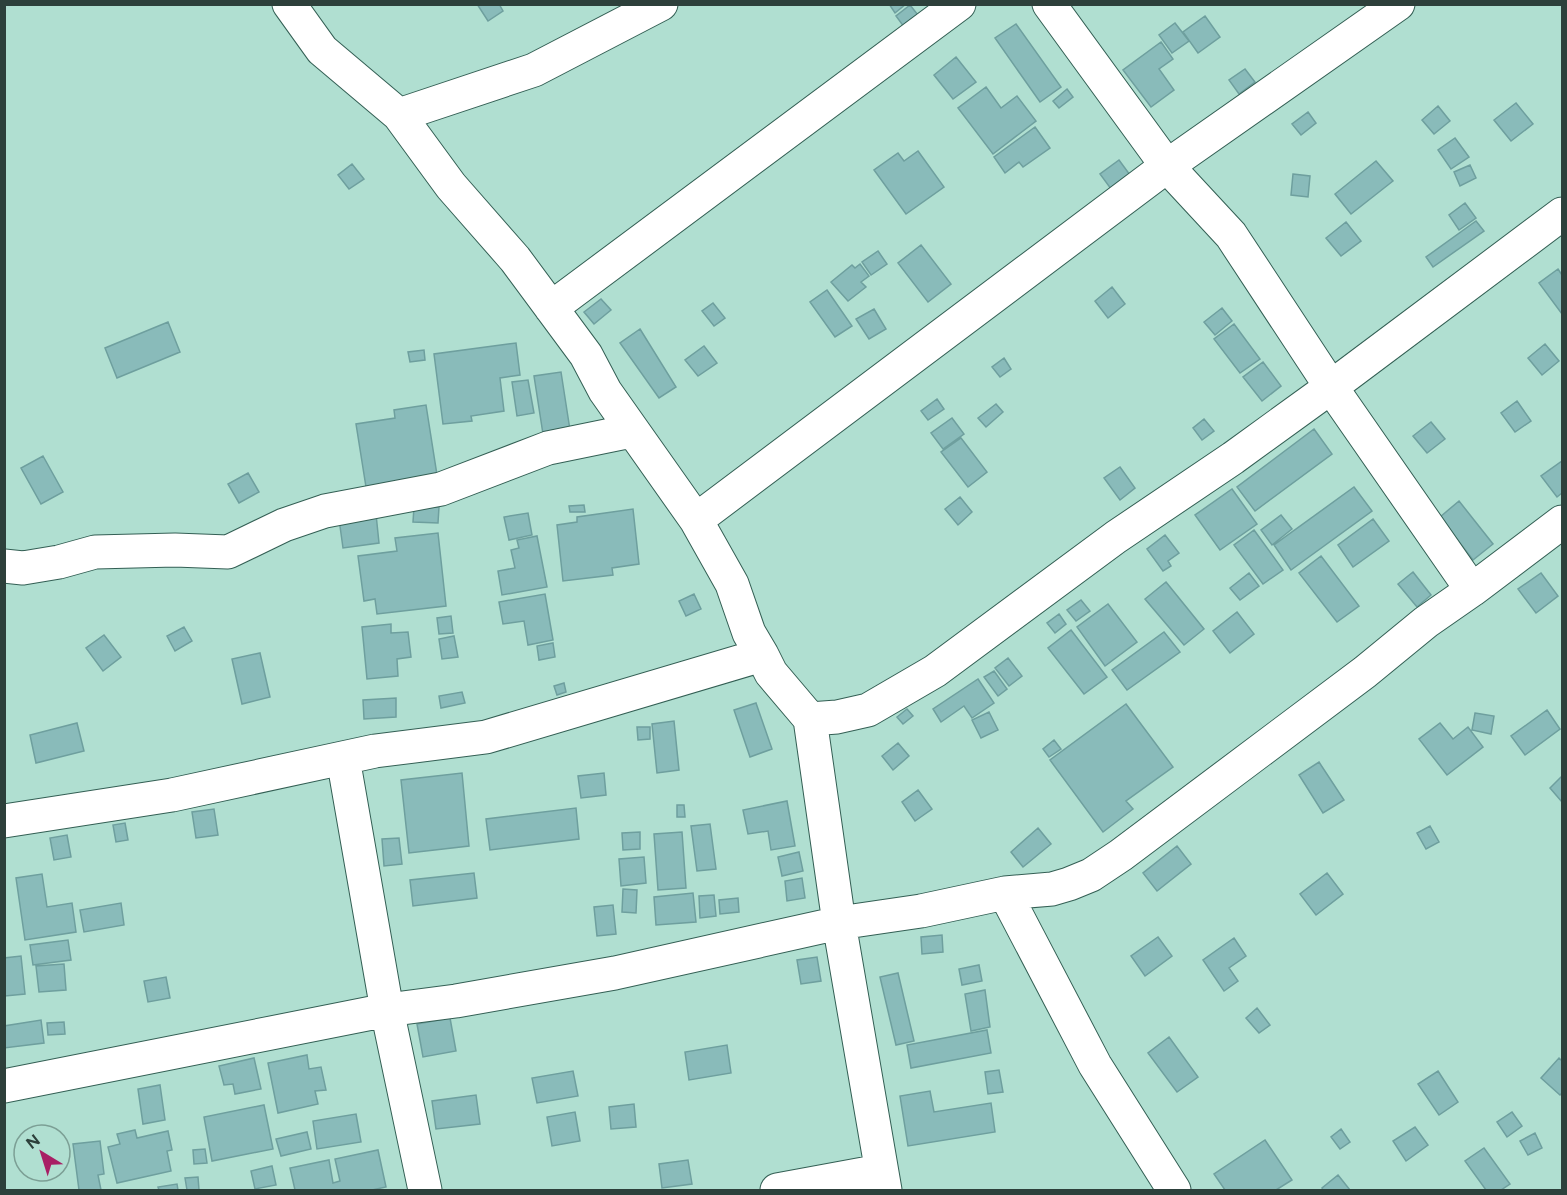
<svg xmlns="http://www.w3.org/2000/svg" width="1567" height="1195" viewBox="0 0 1567 1195" font-family="Figtree,sans-serif">
<rect width="100%" height="100%" fill="#b0dfd1"/>
<path fill="#89bbba" stroke="#6e9f9e" stroke-width="1.5" d="M477 4H499L503 11 488 21Z
M889 4H906L895 13Z
M910 5 922 20 907 31 896 16Z
M1205 16 1220 37 1198 53 1183 32Z
M1175 23 1189 41 1172 53 1159 35Z
M1016 24 1061 87 1040 102 995 38Z
M1161 42 1173 59 1159 69 1174 90 1151 107 1123 70Z
M956 57 976 82 953 99 934 75Z
M1245 69 1255 82 1239 94 1229 80Z
M986 87 1001 108 1017 96 1036 121 993 154 958 108Z
M1067 89 1073 97 1059 108 1053 101Z
M1516 103 1533 124 1511 141 1494 120Z
M1438 106 1450 121 1434 134 1422 120Z
M1308 112 1316 123 1301 135 1292 124Z
M1035 127 1050 148 1023 167 1019 162 1005 173 994 157Z
M1455 138 1469 157 1451 169 1438 150Z
M918 151 944 187 906 214 874 170 898 153 904 161Z
M1119 160 1133 179 1114 193 1100 174Z
M1376 161 1393 181 1351 214 1335 194Z
M352 164 364 179 349 189 338 175Z
M1470 165 1476 178 1460 186 1454 172Z
M1293 174 1310 176 1308 197 1291 195Z
M1465 203 1476 218 1459 230 1449 215Z
M1476 221 1484 231 1433 267 1426 257Z
M1346 222 1361 241 1341 256 1326 238Z
M921 245 951 284 928 302 898 263Z
M878 251 887 264 871 275 862 262Z
M860 264 869 276 861 282 866 287 848 301 831 282 852 265 855 268Z
M1558 269 1562 275V314L1539 283Z
M1112 287 1125 304 1108 318 1095 301Z
M827 290 852 326 835 337 810 302Z
M601 299 611 310 594 324 584 312Z
M713 303 725 318 714 326 702 311Z
M1222 308 1232 321 1215 335 1204 322Z
M874 309 886 329 869 339 856 319Z
M168 322 180 352 117 378 105 348Z
M1234 324 1260 359 1240 373 1214 339Z
M640 329 676 387 659 398 620 343Z
M516 343 520 375 500 378 504 411 471 416 472 421 443 424 434 354Z
M1545 344 1559 361 1542 375 1528 358Z
M704 346 717 363 698 376 685 360Z
M424 350 425 360 410 362 408 352Z
M1004 358 1011 369 1000 377 992 367Z
M1263 362 1281 386 1262 401 1243 377Z
M561 372 570 430 543 434 534 376Z
M528 380 534 413 517 416 512 382Z
M937 399 944 409 928 420 921 411Z
M1517 401 1531 421 1515 432 1501 413Z
M996 404 1003 412 986 427 978 418Z
M426 405 437 475 366 487 356 424 395 418 394 410Z
M952 418 964 434 943 449 931 433Z
M1204 419 1214 431 1202 440 1193 428Z
M1431 422 1445 439 1427 453 1413 436Z
M1314 429 1332 454 1255 511 1237 487Z
M961 438 987 472 968 487 941 452Z
M43 456 63 492 41 504 21 468Z
M1562 461V493L1557 497 1541 476Z
M1120 467 1135 488 1120 500 1104 478Z
M248 473 259 492 239 503 228 484Z
M1354 487 1372 511 1291 570 1274 545Z
M1232 489 1257 524 1220 550 1195 515Z
M960 497 972 512 958 525 945 509Z
M1459 501 1493 544 1473 560 1440 517Z
M584 505 585 512H570L569 506Z
M414 507H439L438 523 413 522Z
M633 509 639 564 612 568 613 575 563 581 557 525 577 522V517Z
M528 513 532 535 509 540 504 517Z
M376 514 379 543 343 548 339 519Z
M1281 515 1292 529 1272 545 1261 530Z
M1373 519 1389 541 1353 567 1338 545Z
M1254 530 1283 570 1263 584 1234 545Z
M438 533 446 606 377 614 375 599 364 601 358 556 397 551 395 538Z
M1165 535 1179 553 1168 561 1171 566 1163 571 1147 549Z
M537 536 547 587 502 595 498 571 515 568 511 550 519 548 517 540Z
M1321 556 1359 606 1337 622 1299 573Z
M1413 572 1431 595 1417 607 1398 584Z
M1249 573 1259 586 1240 600 1230 588Z
M1541 573 1558 596 1536 613 1518 589Z
M1166 582 1204 629 1184 645 1145 599Z
M545 594 553 640 528 645 524 621 503 624 499 602Z
M694 594 701 609 686 616 679 601Z
M1081 600 1090 611 1076 621 1067 610Z
M1108 604 1137 642 1105 666 1077 627Z
M1237 612 1254 634 1230 653 1213 631Z
M1059 614 1066 624 1055 633 1047 623Z
M451 616 453 633 439 634 437 618Z
M391 624V633L408 632 411 657 397 659 398 676 367 679 362 627Z
M184 627 192 641 175 651 167 636Z
M1071 630 1107 677 1084 694 1048 648Z
M1164 632 1180 652 1127 690 1112 670Z
M104 635 121 657 103 671 86 648Z
M454 636 458 657 442 659 439 639Z
M553 643 555 657 539 660 537 646Z
M260 653 270 697 242 704 232 659Z
M1008 658 1022 676 1009 686 995 668Z
M994 671 1007 689 998 696 984 677Z
M978 679 994 703 972 718 964 706 941 722 933 709Z
M564 683 566 692 557 695 554 686Z
M462 692 465 703 441 708 439 696Z
M396 698V717L364 719 363 700Z
M756 703 772 749 750 757 734 710Z
M1126 704 1173 767 1126 801 1133 809 1103 832 1050 760Z
M907 709 913 716 903 724 897 717Z
M1547 710 1560 729 1525 755 1511 736Z
M989 712 998 730 981 738 972 720Z
M1475 713 1494 716 1491 734 1472 730Z
M674 721 679 770 657 773 652 724Z
M77 723 84 751 36 763 30 735Z
M1440 723 1453 739 1468 727 1483 747 1447 775 1419 739Z
M637 727H650V739L638 740Z
M1054 740 1061 749 1049 757 1043 749Z
M898 743 909 756 893 770 882 756Z
M1319 762 1344 800 1323 813 1299 775Z
M462 773 469 846 409 853 401 780Z
M604 773 606 795 581 798 578 776Z
M1562 776V802L1550 788Z
M918 790 932 809 915 821 902 802Z
M787 801 795 846 771 850 768 831 748 834 743 810Z
M677 805H684L685 817H677Z
M576 808 579 839 490 850 486 819Z
M214 809 218 835 196 838 192 812Z
M125 823 128 840 116 842 113 825Z
M710 824 716 869 697 871 691 826Z
M1430 826 1439 842 1426 849 1417 833Z
M1038 828 1051 844 1023 867 1011 852Z
M640 832V849L623 850 622 833Z
M682 832 686 888 658 890 654 834Z
M67 835 71 857 54 860 50 838Z
M399 838 402 864 384 866 382 839Z
M1177 846 1191 864 1157 891 1143 873Z
M799 852 803 871 782 876 778 857Z
M644 857 646 883 621 886 619 859Z
M474 873 477 898 413 906 410 880Z
M1327 873 1343 894 1316 915 1300 894Z
M42 874 47 907 72 903 76 932 25 940 16 878Z
M802 878 805 898 787 901 785 881Z
M623 889 637 890 636 913 622 912Z
M693 893 696 922 656 925 654 897Z
M714 895 716 916 700 918 699 896Z
M738 898 739 912 720 914 719 900Z
M121 903 124 925 84 932 80 910Z
M613 905 616 934 597 936 594 907Z
M942 935 943 952 922 954 921 937Z
M1158 937 1172 956 1145 976 1131 956Z
M1234 938 1246 956 1229 968 1238 981 1224 991 1203 960Z
M68 940 71 960 33 965 30 945Z
M21 956 25 994 5 996 4 958Z
M817 957 821 981 801 984 797 960Z
M64 964 66 990 39 992 36 966Z
M979 965 982 981 962 985 959 969Z
M898 973 914 1041 896 1045 880 977Z
M166 977 170 998 148 1002 144 981Z
M985 990 990 1027 971 1031 965 994Z
M1257 1008 1270 1025 1259 1033 1246 1018Z
M450 1018 456 1051 423 1057 417 1024Z
M41 1020 44 1043 4 1048V1026Z
M64 1022 65 1034 48 1035 47 1023Z
M987 1030 991 1053 911 1068 907 1045Z
M1169 1037 1198 1077 1177 1092 1148 1053Z
M727 1045 731 1073 689 1080 685 1052Z
M307 1055 309 1069 321 1067 326 1090 315 1091 318 1104 278 1113 268 1063Z
M254 1058 261 1089 235 1094 233 1084 224 1085 219 1066Z
M1559 1058 1562 1061V1093L1560 1095 1541 1078Z
M999 1070 1003 1092 988 1094 985 1072Z
M573 1071 578 1096 537 1103 532 1078Z
M1438 1071 1458 1102 1439 1115 1418 1084Z
M160 1085 165 1120 143 1124 138 1089Z
M930 1091 934 1112 991 1103 995 1132 908 1146 900 1096Z
M476 1095 480 1124 436 1129 432 1101Z
M634 1104 636 1127 611 1129 609 1107Z
M264 1105 273 1149 212 1161 204 1117Z
M575 1112 580 1141 552 1146 547 1117Z
M1512 1112 1522 1126 1507 1137 1497 1122Z
M356 1114 361 1142 317 1149 313 1121Z
M1415 1127 1428 1145 1406 1161 1393 1141Z
M1341 1129 1350 1142 1340 1149 1331 1137Z
M135 1130 137 1138 168 1131 172 1150 167 1151 171 1171 117 1183 108 1147 120 1144 117 1134Z
M307 1132 311 1149 281 1156 276 1139Z
M1535 1133 1542 1148 1528 1155 1520 1141Z
M1265 1140 1292 1180 1276 1190H1225L1214 1174Z
M100 1141 104 1174 98 1175 101 1190H79L73 1144Z
M1484 1148 1510 1184 1501 1190H1486L1465 1161Z
M205 1149 207 1163 194 1164 193 1150Z
M378 1150 386 1187 372 1190H295L290 1168 329 1160 333 1183 340 1181 335 1159Z
M688 1160 692 1184 662 1188 659 1164Z
M272 1166 276 1185 255 1189 251 1171Z
M1338 1175 1350 1190H1323L1322 1188Z
M198 1177 199 1190H187L185 1178Z
M177 1184 178 1190H159L158 1187Z"/>
<g fill="none" stroke-linecap="round" stroke-linejoin="round">
<g stroke="#335f54" stroke-width="35">
<path id="street" d="M289 4 322 50 399 115 451 186 515 259 586 355 605 391 696 520 732 584 749 633 762 655
M1049 4 1167 166 1231 235 1331 387 1472 590
M399 115 534 70 661 4
M551 308 959 4
M696 520 1167 166 1398 4
M4 566 23 568 59 562 95 552 175 550 228 552 284 525 325 511 441 489 548 448 631 431
M810 719 839 923 885 1190
M343 758 387 1010 425 1190
M4 821 172 795 375 751 486 737 762 655 771 673 810 719 837 717 868 710 935 671 1116 537 1233 458 1331 387 1562 214
M1005 893 1095 1065 1174 1190
M4 1086 387 1010 456 1001 615 973 839 923 921 911 1005 893 1052 889 1069 884 1091 875 1121 855 1365 672 1426 622 1472 590 1562 522
M777 1190 880 1171"/>
</g>
<use href="#street" stroke="#fff" stroke-width="33"/>
</g>
<rect width="1567" height="1195" fill="none" stroke="#2d403b" stroke-width="12"/>
<g transform="translate(42 1153) rotate(322)"><circle r="28" fill="#b0dfd1" stroke="#7c9f95" stroke-width="1.5"/>
<path d="M0-4.5L10 22L0 15L-10 22Z" fill="#a81f65"/>
<text y="-9" font-size="16" font-weight="bold" text-anchor="middle" fill="#2d403b">N</text>
</g>
</svg>
